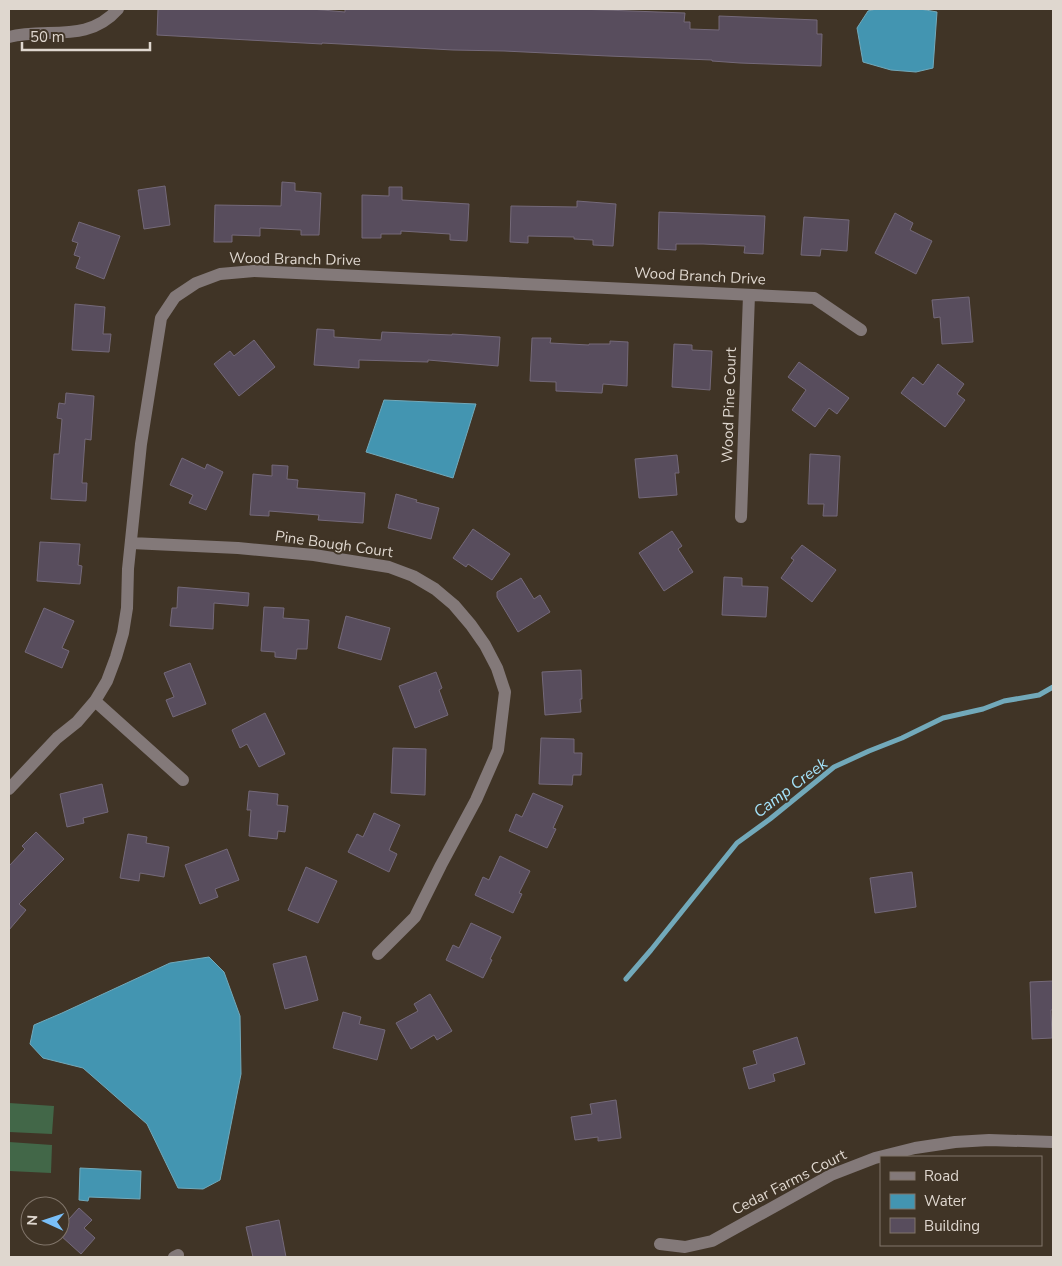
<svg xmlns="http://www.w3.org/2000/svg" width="1062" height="1266" viewBox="0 0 1062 1266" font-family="'Nunito Sans',sans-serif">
<rect width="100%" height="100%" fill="#403426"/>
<path fill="#426748" d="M9 1103 54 1106 52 1134 9 1132Z
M9 1142 52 1145 51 1173 9 1171Z"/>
<path fill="#4395b1" stroke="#72a9ba" d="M876 9H920L937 12 933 68 916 72 891 70 863 62 857 28 868 11Z
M384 400 476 404 453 478 366 452Z
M209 957 224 972 240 1016 241 1074 220 1180 203 1189 178 1188 147 1124 83 1068 43 1058 30 1044 34 1025 62 1013 170 963Z
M80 1168 141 1171 140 1199 89 1197 88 1201 79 1200Z"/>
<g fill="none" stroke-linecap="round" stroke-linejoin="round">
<path stroke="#72a9ba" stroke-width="5" d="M626 979 651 950 737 843 770 819 834 767 869 751 902 738 943 718 983 709 1004 701 1039 695 1053 687"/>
</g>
<path fill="#584d5d" stroke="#746979" d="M158 9H311L345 12V9H578L685 13 684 22H690V29L719 30V16L817 20V34H822L821 66 740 63 712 61V60L608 56 504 51 453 50 322 43V44L157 35Z
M282 182 295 183V191L321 193 319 235H301V230L260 228V236L232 235V242H214L215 205 281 206Z
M165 186 170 225 144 229 138 190Z
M389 187H402V200L469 204 467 241 450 240V234L401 231V234H381V238H362V195L389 196Z
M577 201 616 204 613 246 593 245V240L574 239V237L528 236V243L510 242 511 206 577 207Z
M659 212 765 216 763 254 744 253 745 246 703 244H676V250L658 249Z
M895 213 913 223 910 230 932 241 916 274 875 253Z
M804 217 849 220 847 251 821 249 820 256 801 255Z
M79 222 120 236 104 279 76 268 80 257 74 255 78 243 72 241Z
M969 297 973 342 942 344 940 317 934 318 932 300Z
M75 304 105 307 103 334H111L109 352 72 350Z
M317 329 334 330V337L381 340 382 332 452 335V334L500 337 498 366 428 360V362L359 360V368L314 365Z
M532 338H551L550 343 589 345V344H610V341L628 342 627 386 603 384 602 393 556 391V382L530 381Z
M254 340 275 367 239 396 214 364 230 351 234 356Z
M674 344 692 345V350L712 351 710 390 672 387Z
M799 362 849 398 837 414 829 408 815 427 792 410 806 390 788 377Z
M938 364 964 384 957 394 965 400 945 427 901 393 913 377 923 385Z
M66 393 94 396 91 440 85 439 82 483H87L86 501 51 499 54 454H59L62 419 57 418 59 403 65 404Z
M810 454 840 456 837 516H823L824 504H808Z
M677 455 679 473H675L677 495 639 498 635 459Z
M182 458 205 469 207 464 223 472 206 510 189 503 193 495 170 485Z
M272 465 288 466 287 479 298 480 297 488 365 493 363 523 318 520 319 515 269 511V516L250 515 253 474 272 476Z
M396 494 417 500 416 502 439 508 431 539 388 528Z
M473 529 510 554 492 580 468 564 466 567 453 558Z
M672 531 682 546 678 549 693 572 664 591 639 553Z
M40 542 80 544 78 565 82 566 80 584 37 581Z
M802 545 836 570 812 602 781 578 794 560 791 558Z
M724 577 742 578V586L768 587 766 617 722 615Z
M521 578 534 599 540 595 550 612 518 632 497 597V592Z
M178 587 249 593 248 606 214 603 213 629 170 626 172 608H177Z
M264 607 284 608 283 618 309 620 307 649H297L296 659 275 657V652L261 651Z
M44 608 74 621 62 648 69 651 62 668 25 652Z
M346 616 390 628 381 660 338 648Z
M190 663 206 704 173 717 166 700 174 697 164 673Z
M581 670 582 699H580L581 712 545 715 542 672Z
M436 672 442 688 439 690 448 715 415 728 399 686Z
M265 713 285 754 259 767 247 744 240 748 232 730Z
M541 738 574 739V753H582L581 775H573L572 785 539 784Z
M393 748 426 749 425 795 391 793Z
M102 784 108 812 83 818 84 823 67 827 60 794Z
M249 791 278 794 277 805 288 806 285 832 278 831 277 839 249 836 251 810H247Z
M533 793 563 806 553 828 556 829 547 848 509 831 516 814 522 817Z
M374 813 400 825 389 850 397 854 389 872 348 852 357 834 363 837Z
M36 832 64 859 19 904 26 910 9 930V866L25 849 22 846Z
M128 834 147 837 146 843 169 847 164 877 140 873 139 881 120 878Z
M227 849 239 880 215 889 218 897 200 904 185 865Z
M500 856 530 871 519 893 522 894 513 913 475 895 483 877 489 880Z
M306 867 337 881 318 923 288 910Z
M912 872 916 907 875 913 870 878Z
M471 923 501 937 490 959 492 960 483 978 446 960 453 945 459 948Z
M306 956 318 1000 285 1009 273 964Z
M1053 981V1010H1051L1052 1038 1032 1039 1030 982Z
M430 994 452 1031 437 1040 434 1035 411 1049 396 1023 418 1011 414 1004Z
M343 1012 361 1017 359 1024 385 1030 377 1060 333 1048Z
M797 1037 805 1064 773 1074 775 1081 749 1089 743 1068 757 1064 753 1051Z
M616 1100 621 1138 598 1141V1137L575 1140 571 1117 592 1114 590 1104Z
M79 1208 92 1220 84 1228 95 1238 81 1254 60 1235V1229Z
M279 1220 286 1257H253L246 1227Z"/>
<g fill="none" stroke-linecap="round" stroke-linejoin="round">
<path stroke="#837979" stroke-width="12" d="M9 37C47 27 87 44 118 9
M741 517 749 295
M131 543 238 548 314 555 389 567 413 576 435 589 454 605 471 625 485 645 497 668 505 692 498 750 476 800 441 865 415 917 378 954
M95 701 183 780
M9 789 57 738 77 722 95 701 107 681 116 657 123 633 127 608 128 569 141 444 161 318 175 297 196 283 220 274 254 271 814 298 861 330
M660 1244 685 1247 712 1241 831 1175 875 1158 915 1148 955 1142 989 1140 1053 1142
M174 1257 178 1255"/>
</g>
<g text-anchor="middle" stroke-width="4" stroke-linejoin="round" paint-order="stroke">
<g font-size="15" fill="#dfd7cf" stroke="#403426">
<text transform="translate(295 259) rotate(1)" y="5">Wood Branch Drive</text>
<text transform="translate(700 276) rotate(3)" y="5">Wood Branch Drive</text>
<text transform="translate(729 405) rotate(-88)" y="5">Wood Pine Court</text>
<text transform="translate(334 544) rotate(8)" y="5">Pine Bough Court</text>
<text transform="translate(789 1182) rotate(-27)" y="5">Cedar Farms Court</text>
</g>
<g font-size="16" font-style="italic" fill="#a4e3fa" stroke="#403426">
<text transform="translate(790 787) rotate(-37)" y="6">Camp Creek</text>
</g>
</g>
<rect width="1062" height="1266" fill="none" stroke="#dfd7cf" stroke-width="20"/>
<rect x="880" y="1156" width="162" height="90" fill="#403426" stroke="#80756a"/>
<rect x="890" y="1172" width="25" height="8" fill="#837979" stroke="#80756a"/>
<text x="924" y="1181" font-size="15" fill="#dfd7cf">Road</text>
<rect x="890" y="1194" width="25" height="15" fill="#4395b1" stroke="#80756a"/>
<text x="924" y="1206" font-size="15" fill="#dfd7cf">Water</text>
<rect x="890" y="1218" width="25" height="15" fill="#584d5d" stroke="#80756a"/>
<text x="924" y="1231" font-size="15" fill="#dfd7cf">Building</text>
<g transform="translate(45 1221) rotate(273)"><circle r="24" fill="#403426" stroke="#80756a"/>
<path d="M0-4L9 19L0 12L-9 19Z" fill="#79bff8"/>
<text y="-8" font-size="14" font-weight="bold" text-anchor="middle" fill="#dfd7cf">N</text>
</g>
<path d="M22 42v8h128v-8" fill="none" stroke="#dfd7cf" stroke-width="2.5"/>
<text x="30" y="42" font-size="15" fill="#dfd7cf" stroke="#403426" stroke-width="4" paint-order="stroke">50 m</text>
</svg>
